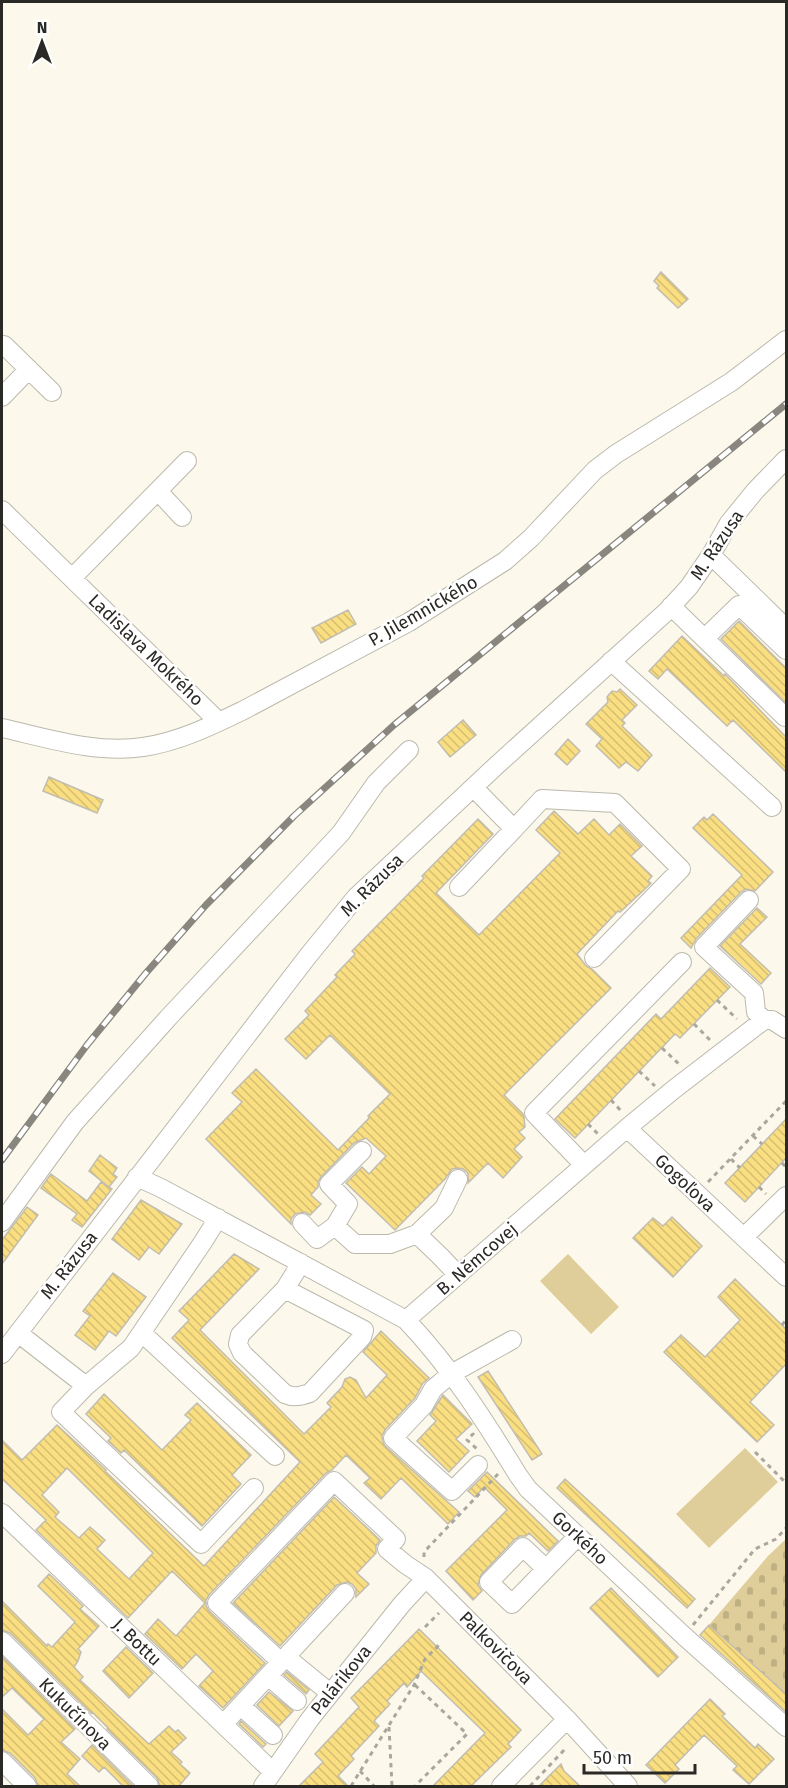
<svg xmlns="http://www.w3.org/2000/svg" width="788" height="1788" viewBox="0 0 788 1788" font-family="'Fira Sans',sans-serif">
<defs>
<pattern id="cemetery-stones" width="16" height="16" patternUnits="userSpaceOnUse" patternTransform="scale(1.5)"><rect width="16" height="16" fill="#dfce9a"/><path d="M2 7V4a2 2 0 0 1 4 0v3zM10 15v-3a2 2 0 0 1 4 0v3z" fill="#c0b185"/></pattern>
<pattern id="building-back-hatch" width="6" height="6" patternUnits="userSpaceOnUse" patternTransform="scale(1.5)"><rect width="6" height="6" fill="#fade82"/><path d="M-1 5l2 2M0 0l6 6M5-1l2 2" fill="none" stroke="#d6be70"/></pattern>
</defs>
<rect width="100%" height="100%" fill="#fcf9ec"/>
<path fill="#dfce9a" d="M568 1254 619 1307 591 1334 540 1281Z
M745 1448 778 1482 709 1548 676 1514Z"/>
<path fill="url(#cemetery-stones)" d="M786 1539V1695L709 1625 768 1556Z"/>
<path fill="url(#building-back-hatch)" stroke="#c1bdb1" stroke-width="1.5" fill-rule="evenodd" d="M661 272 688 299 678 308 657 288 659 286 654 281Z
M348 610 356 624 321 643 312 628Z
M739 621 786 668V703L721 639Z
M682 636 724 676 725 674 786 737V772L733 720 727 726 667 669 658 679 649 671Z
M620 689 637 705 622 720 625 723 622 726 652 755 638 771 626 762 619 768 596 746 602 739 586 724 608 702 607 697 612 691 617 692Z
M463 720 476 735 450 757 438 742Z
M568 739 580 751 567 765 555 754Z
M49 777 103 800 97 813 43 791Z
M554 811 578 834 594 819 609 835 620 824 642 846 631 856 652 876 648 881 651 883 645 889 620 912 618 911 577 954 586 966 592 969 611 988 504 1095 523 1114 524 1118 525 1127 519 1132 525 1138 514 1149 522 1157 503 1178 488 1163 468 1183V1173L463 1169 458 1168 452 1169 445 1179 395 1230 346 1183 362 1167 369 1174 386 1156 366 1138 354 1143 321 1177 318 1182V1187L311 1195 321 1204 310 1215 305 1212 295 1214 291 1219V1224L206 1139 242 1102 232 1093 256 1069 338 1150 369 1118 368 1116 390 1094 330 1035 306 1059 285 1039 309 1015 305 1011 337 977 335 975 355 954 352 951 424 878 422 876 478 819 493 834 436 893 479 935 560 853 536 830Z
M713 814 773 872 755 891 746 889 741 892 696 939 691 948 681 938 742 875 693 828 704 817 707 820Z
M757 908 767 917 740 944 771 973 761 984 720 946Z
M710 968 730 987 680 1038 675 1034 575 1138 555 1119 656 1014 661 1019Z
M786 1119V1158L745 1202 725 1183Z
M100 1155 117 1168 113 1174 117 1177 109 1187 89 1171Z
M51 1174 87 1201 101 1182 112 1189 82 1227 72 1220 77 1214 41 1188Z
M141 1200 182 1224 159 1254 149 1247 139 1260 112 1239Z
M27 1207 38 1215 2 1264V1240Z
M672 1217 702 1246 673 1277 633 1238 653 1218 663 1226Z
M234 1254 259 1269 200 1330 304 1434 331 1407 327 1403 342 1387 345 1379 350 1377 356 1380 366 1398 387 1375 363 1352 381 1331 429 1378 423 1383 415 1398 385 1430 382 1436 383 1442 385 1446 459 1512 448 1524 401 1478 381 1499 364 1483 370 1478 346 1455 332 1470 326 1473 209 1595 206 1600V1606L209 1611 265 1663 223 1708 199 1686 213 1671 196 1654 182 1669 145 1634 158 1619 176 1636 205 1603 172 1571 128 1618 36 1530 46 1520 2 1479V1440L22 1460 57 1425 106 1470 105 1471 204 1566 300 1462 172 1338 189 1320 179 1311ZM67 1468 153 1553 129 1579 97 1549 105 1540 90 1527 79 1538 55 1517 59 1512 42 1495Z
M113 1273 146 1297 116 1336 109 1331 95 1350 75 1335 90 1316 83 1311Z
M735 1279 786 1329V1364L750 1402 774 1425 757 1442 664 1352 681 1335 705 1357 740 1320 718 1297Z
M488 1371 542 1454 532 1460 478 1377Z
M104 1394 162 1450 191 1420 185 1415 197 1403 251 1455 232 1475 241 1484 202 1526 124 1450 121 1453 108 1441 111 1438 86 1414Z
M443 1395 472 1424 456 1439 469 1451 449 1472 417 1441 436 1421 430 1415Z
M487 1472 558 1541 548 1551 529 1533 526 1536H520L515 1539 481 1575 478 1585 482 1591 473 1600 446 1571 507 1510 484 1487 475 1497 468 1491Z
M565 1479 695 1599 687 1608 557 1488Z
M334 1497 380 1540 376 1546V1553L357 1573 369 1584 356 1597V1589L352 1584 347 1582 337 1585 280 1646 233 1603Z
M49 1574 83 1606 80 1609 99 1626 78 1649 81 1652 78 1661 74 1667 83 1677 80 1680 149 1744 169 1726 175 1732 178 1730 186 1738 171 1752 182 1762 180 1764 190 1773 179 1786H160L157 1778 107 1729 108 1728 92 1712 91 1713 10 1633 2 1630V1601L47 1646 48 1644 52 1647 75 1622 38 1586Z
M611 1588 678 1657 658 1677 590 1608Z
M709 1625 786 1694V1712L700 1635Z
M419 1629 521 1730 508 1744 511 1747 471 1786H433L485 1733 421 1671 407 1687 404 1683 387 1701 390 1704 374 1721 379 1726 351 1756 354 1759 338 1776 348 1786H299L323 1762 315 1754 359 1707 351 1698Z
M126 1647 153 1673 129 1698 103 1671Z
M2 1656 75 1729 61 1742 80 1759 67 1774 80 1786H38L35 1778 10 1753 2 1750V1709L28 1735 44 1719 12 1688 2 1697Z
M287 1672 309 1690 306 1694 284 1675Z
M269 1692 293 1711 279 1726 257 1705Z
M710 1699 725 1714 722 1716 755 1748 758 1744 774 1759 749 1784 733 1770 737 1766 704 1735 675 1765 679 1769 665 1783 646 1765Z
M241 1721 266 1744 263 1747 239 1724Z
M92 1745 133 1786H123L104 1767 99 1772 82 1756Z
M561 1764 564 1771 580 1786H539Z"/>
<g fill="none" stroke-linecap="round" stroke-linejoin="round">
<g stroke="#bbb8ac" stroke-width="20">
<path id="minor" d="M4 345 52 392
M2 397 29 369
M158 491 182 517
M2 510 219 722
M711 555 786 628
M72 578 187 461
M671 606 785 717 786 716
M705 638 739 605 786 650
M611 661 772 807
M2 728C47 738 96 754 143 747 178 742 211 726 242 711L409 622 505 561 531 538 595 470 616 454 731 382 786 340
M474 788 514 829 542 799 615 803 681 869 594 958
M459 887 514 829
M749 900 704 947 754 993 756 1012 764 1020
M627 1128 786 1277
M584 1165 534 1113 682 962
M137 1177 161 1188 406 1320C450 1366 485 1421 518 1475L528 1489 684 1636 786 1727
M2 1222 75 1122 168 1018 341 833 376 783 409 750
M302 1223 317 1239 335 1226 348 1204 329 1184 362 1151
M335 1226 355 1244H390L417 1234 444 1208 458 1179
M417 1234 440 1256 458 1275
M744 1237 786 1196
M285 1289 364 1330 362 1337 310 1393C301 1396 294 1398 285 1394L242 1353 238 1344 240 1335 285 1289 301 1263
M406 1320 627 1128 673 1090 764 1020H772L786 1029
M18 1333 86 1386 131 1348 203 1242 218 1218
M142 1333 275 1456
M2 1354 308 956 356 897 497 765 666 612 689 587 711 555 729 523 755 491 786 459
M86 1386 61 1412 201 1544 254 1488
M478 1465 452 1491 393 1438 424 1405 433 1389 451 1374 512 1340
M2 1513 272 1771
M546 1569 523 1547 489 1582 512 1604 578 1536
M345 1593 281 1662 217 1603 334 1481 396 1539 387 1549 405 1564 426 1578 567 1719 628 1786
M2 1641 149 1786
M286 1657 330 1693
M268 1676 297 1701
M241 1706 273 1735
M229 1718 281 1662
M2 1761 27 1786
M263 1786 310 1719 402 1604 426 1578
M501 1786 567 1719"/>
</g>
<path stroke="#aaa79e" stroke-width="3" stroke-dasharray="4.5 4.5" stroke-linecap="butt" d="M717 1000 737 1019
M694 1024 712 1042
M662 1048 680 1065
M639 1071 655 1086
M611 1100 623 1113
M588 1124 598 1134
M753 1136 762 1144
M731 1159 740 1168
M782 1163 786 1167
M708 1182 786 1101
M759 1187 766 1194
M782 1325 786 1320
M474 1435 473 1434 467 1440 477 1449
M755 1452 786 1483
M424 1557V1552L499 1473
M693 1625 755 1549 776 1539 786 1528
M425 1627 439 1613
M415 1685 467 1734 415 1786
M389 1727 392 1786
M360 1771 374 1786
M351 1786 414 1685 425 1659 441 1643
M530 1786 567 1747"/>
<use href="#minor" stroke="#fff" stroke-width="18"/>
<g stroke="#88867e" stroke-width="7">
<path id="rail" d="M2 1160 87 1045 146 973 206 905 294 816 394 725 786 404"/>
</g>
<use href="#rail" stroke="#fff" stroke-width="4.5" stroke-dasharray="14" stroke-linecap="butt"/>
</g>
<g text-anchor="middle" stroke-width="5" stroke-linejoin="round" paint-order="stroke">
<g font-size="18" fill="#2b2925" stroke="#fff">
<text transform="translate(717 545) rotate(-56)" y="6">M. Rázusa</text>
<text transform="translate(423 611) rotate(-30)" y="6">P. Jilemnického</text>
<text transform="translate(146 650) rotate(44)" y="6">Ladislava Mokrého</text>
<text transform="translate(372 885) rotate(-45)" y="6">M. Rázusa</text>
<text transform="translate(685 1183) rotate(43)" y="6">Gogoľova</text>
<text transform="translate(477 1259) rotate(-41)" y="6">B. Němcovej</text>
<text transform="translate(69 1265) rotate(-52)" y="6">M. Rázusa</text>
<text transform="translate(580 1538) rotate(43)" y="6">Gorkého</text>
<text transform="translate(137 1642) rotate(44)" y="6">J. Bottu</text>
<text transform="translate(496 1648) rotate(45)" y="6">Palkovičova</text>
<text transform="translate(341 1680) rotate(-51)" y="6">Palárikova</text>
<text transform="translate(75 1714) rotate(45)" y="6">Kukučínova</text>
</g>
</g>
<rect width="788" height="1788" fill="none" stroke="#2b2925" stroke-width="6"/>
<g transform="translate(42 42)" stroke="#ffffff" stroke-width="4.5" paint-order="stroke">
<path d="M0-4.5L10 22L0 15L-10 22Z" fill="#2b2925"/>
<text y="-9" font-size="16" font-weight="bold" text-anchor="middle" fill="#2b2925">N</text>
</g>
<path d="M584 1764v9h111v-9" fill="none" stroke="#2b2925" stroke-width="3"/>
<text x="593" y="1764" font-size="18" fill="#2b2925" stroke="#ffffff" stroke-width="4.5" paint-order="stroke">50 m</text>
</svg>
